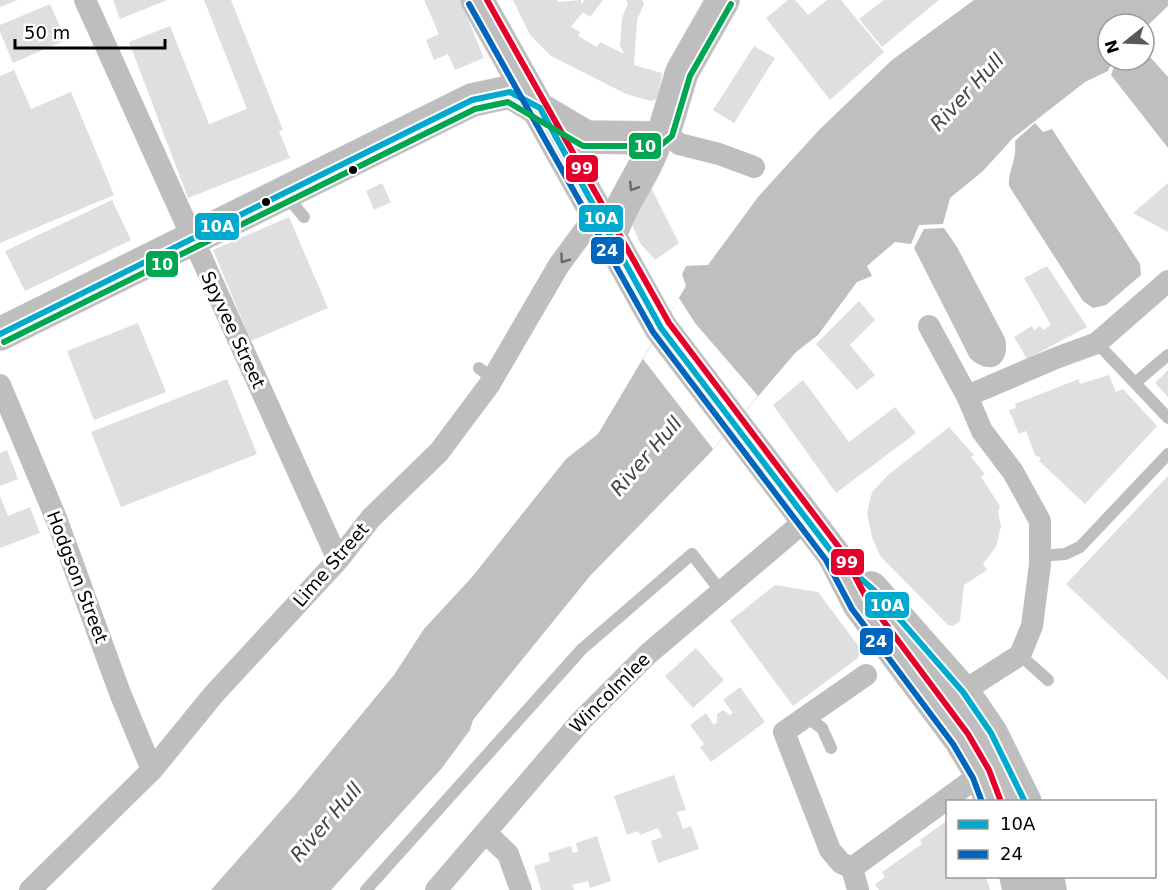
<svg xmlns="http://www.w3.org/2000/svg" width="1168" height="890" viewBox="0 0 1168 890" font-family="'DejaVu Sans',sans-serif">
<rect width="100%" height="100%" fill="#fff"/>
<path fill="#bfbfbf" d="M974 0H1168V6L1144 29V24H1108V60H1113L1108 71 1085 82 1013 138 983 171 950 198 943 224 919 225 911 244 895 242 867 266 872 276 857 282 818 335 796 352 709 454 590 576 473 720 470 730 442 768 331 890H211L294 796 394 675 424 629 472 577 566 459 598 434 686 286 682 274 686 266 708 265 758 197 819 130 892 60Z
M1144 50 1168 77V148L1111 75 1117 60H1144Z
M1035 123 1043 132 1052 129 1140 264 1141 275 1106 305 1093 308 1083 301 1009 186C1008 168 1017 163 1015 141Z
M944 228 957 247 1005 338C1011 365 990 377 970 358L914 248 924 229Z"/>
<path fill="#fff" d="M679 298 695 323 758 396 713 449 643 359Z"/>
<path fill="#dfdfdf" d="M0 0H18L0 7Z
M113 0H167L120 19Z
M204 0H231L283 130 279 131 290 158 188 198 129 42 170 26 209 124 247 109Z
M424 0H460L484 58 455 70 448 54 434 60 426 40 439 34Z
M513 0H557L558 2 581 0V4L585 0H603L590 17 583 12 571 27 580 32 578 36 597 47 600 42 624 54 620 45 622 18 628 3 626 0H642L644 4 637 20 634 65 662 73 657 99 651 101 626 94 551 56 530 35Z
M788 0H795L808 15 827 0H841L884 52 830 100 766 18Z
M884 0H939L882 47 859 19Z
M50 4 66 40 13 63 0 32V25Z
M754 46 775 58 734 123 713 110Z
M14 70 31 109 71 92 114 195 0 243V76Z
M646 178 679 243 655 260 640 243 631 222Z
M382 183 391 202 374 210 366 191Z
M1168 183V232L1133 213Z
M112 200 131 240 25 291 5 251Z
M289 217 328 308 251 341 213 250Z
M1047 266 1087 327 1027 359 1014 337 1032 326 1034 330 1040 326 1043 330 1051 325 1024 278Z
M859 301 875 320 850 345 875 375 857 390 816 344Z
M138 323 166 392 94 420 67 351Z
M1168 370V397L1155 383Z
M1109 375 1116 392 1123 389 1157 426 1085 504 1039 461 1041 458 1035 455 1026 431 1019 434 1009 410 1016 408 1015 404 1079 379 1080 384Z
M227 379 257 454 121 507 91 432Z
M803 380 849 442 895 407 916 433 836 493 773 405Z
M949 427 974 455 971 457 985 474 981 477 1000 506 998 512 1001 526 996 547 983 564 987 570 964 585 960 621 953 626 948 625 880 556 872 537 867 513 872 492 888 475Z
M7 450 18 479 0 486V453Z
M1168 476V680L1066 584Z
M0 496 8 516 30 507 40 533 0 548Z
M775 585 818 592 860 648 858 658 793 706 730 621Z
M696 648 724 680 693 708 665 676Z
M740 687 765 722 711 762 700 747 704 744 690 725 706 713 714 725 717 722V714L723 710 730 715 733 713 723 700Z
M674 775 686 810 677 812 683 829 691 826 699 849 658 863 651 841 662 837 658 828 640 835 638 831 627 835 614 796Z
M948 820V876H986L990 890H879L875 884 885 877 882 872 922 844 920 840Z
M597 836 611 881 590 888 588 881 572 885 574 890H541L534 866 550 861 548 853 571 846 573 853 578 852 576 843Z"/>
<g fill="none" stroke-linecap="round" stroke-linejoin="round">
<g stroke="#dbdbdb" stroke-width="34">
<path id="primary" d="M610 236C621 201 646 173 656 138
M0 334 472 100 510 92 586 137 656 138 664 132 682 72 723 0"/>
</g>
<g stroke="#dbdbdb" stroke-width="34">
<path id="highway" d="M477 0 661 328 834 555 859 604 960 739 981 774 992 802
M871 588 963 692 991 733 1025 802
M1016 876 1019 890
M1047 876 1050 890"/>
</g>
<path stroke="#bebebe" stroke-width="12" d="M285 194 304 217
M1097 343 1168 418
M479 368 493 379
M1135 383 1168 355
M1040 556 1065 554 1080 547 1168 454
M1020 655 1048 680
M806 717 822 728 831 748
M366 890 582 649 692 554 722 593"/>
<path stroke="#bebebe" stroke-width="22" d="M85 0 338 560
M664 132 679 144 719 154 754 167
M929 326 967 396 982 431 1013 472 1040 521V564L1032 626 1020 655 951 699
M0 385 56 518 120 693 152 770
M967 396 1056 358 1097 343 1168 281
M486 833 508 854 521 890
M852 868 981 774
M30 890 152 770 214 694 338 560 371 518 439 452 489 385 559 265 598 212
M436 890 581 721 648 654 807 519
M858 890 852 868 841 863 830 850 784 732 866 675"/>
<use href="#primary" stroke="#bebebe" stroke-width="33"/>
<use href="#highway" stroke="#bebebe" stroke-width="33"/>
<g stroke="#fff" stroke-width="10">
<path id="bus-1" d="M0 334 472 100 510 92 540 108 661 328 834 555 876 592 963 692 991 733 1025 802"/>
</g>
<g stroke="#fff" stroke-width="10">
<path id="bus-2" d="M469 4 653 332 826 560 852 609 953 744 973 778 982 802"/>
</g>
<g stroke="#fff" stroke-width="10">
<path id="bus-3" d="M487 0 669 323 841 550 867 599 968 734 989 770 1000 799"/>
</g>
<g stroke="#fff" stroke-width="10">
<path id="bus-4" d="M4 342 475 109 508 102 583 146H660L672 136 690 76 731 4"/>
</g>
<use href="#bus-1" stroke="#00a9ce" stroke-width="6"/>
<use href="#bus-2" stroke="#0065bd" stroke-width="6"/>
<use href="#bus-3" stroke="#e4002b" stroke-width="6"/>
<use href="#bus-4" stroke="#00a651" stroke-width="6"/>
</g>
<defs><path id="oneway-chevron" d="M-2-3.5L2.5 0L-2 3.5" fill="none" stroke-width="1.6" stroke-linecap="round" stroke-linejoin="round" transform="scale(1.5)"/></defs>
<g stroke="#686868">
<use href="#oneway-chevron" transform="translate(633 187) rotate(122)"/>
<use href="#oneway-chevron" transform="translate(564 259) rotate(125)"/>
</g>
<g fill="#000" stroke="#fff" stroke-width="2">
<circle cx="353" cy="170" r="5"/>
<circle cx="266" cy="202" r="5"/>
</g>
<g text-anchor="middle" stroke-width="6" stroke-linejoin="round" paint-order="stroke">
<g font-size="18" fill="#000" stroke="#fff">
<text transform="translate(233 330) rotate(65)" y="6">Spyvee Street</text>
<text transform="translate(331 565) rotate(-49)" y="6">Lime Street</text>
<text transform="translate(77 577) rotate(69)" y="6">Hodgson Street</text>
<text transform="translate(610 693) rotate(-45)" y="6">Wincolmlee</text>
</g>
<g font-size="20" font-style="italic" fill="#444" stroke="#fff">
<text transform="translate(967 92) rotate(-47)" y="7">River Hull</text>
<text transform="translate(646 456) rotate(-49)" y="7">River Hull</text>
<text transform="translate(326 822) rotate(-49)" y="7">River Hull</text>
</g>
</g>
<g stroke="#fff" stroke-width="2">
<rect x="628" y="132" width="34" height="28" rx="6" fill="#00a651"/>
<rect x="565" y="154" width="34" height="29" rx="6" fill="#e4002b"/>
<rect x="578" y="204" width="46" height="29" rx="6" fill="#00a9ce"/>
<rect x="194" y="212" width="46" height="29" rx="6" fill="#00a9ce"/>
<rect x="590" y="236" width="35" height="29" rx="6" fill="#0065bd"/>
<rect x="145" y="250" width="34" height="28" rx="6" fill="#00a651"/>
<rect x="830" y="548" width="35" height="28" rx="6" fill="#e4002b"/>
<rect x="864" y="591" width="46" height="28" rx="6" fill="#00a9ce"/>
<rect x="859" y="627" width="35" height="29" rx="6" fill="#0065bd"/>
</g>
<g font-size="16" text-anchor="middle" font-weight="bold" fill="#fff">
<text x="645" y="152">10</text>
<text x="582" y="174">99</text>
<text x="601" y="224">10A</text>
<text x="217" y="232">10A</text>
<text x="607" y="256">24</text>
<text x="162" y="270">10</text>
<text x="847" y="568">99</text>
<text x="887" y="611">10A</text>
<text x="876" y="647">24</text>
</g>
<rect x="946" y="800" width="210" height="78" fill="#ffffff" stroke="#999999" stroke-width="1.5"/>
<rect x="958" y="820" width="30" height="9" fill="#00a9ce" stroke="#999999" stroke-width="1.5"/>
<text x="1000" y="830" font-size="18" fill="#000000">10A</text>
<rect x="958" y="850" width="30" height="9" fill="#0065bd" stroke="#999999" stroke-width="1.5"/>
<text x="1000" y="860" font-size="18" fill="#000000">24</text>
<g transform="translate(1126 42) rotate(252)"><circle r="28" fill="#ffffff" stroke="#999999" stroke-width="1.5"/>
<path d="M0-4.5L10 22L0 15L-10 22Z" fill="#595959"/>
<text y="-9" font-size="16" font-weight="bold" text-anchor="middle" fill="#000000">N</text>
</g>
<path d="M15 39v9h150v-9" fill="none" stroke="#000000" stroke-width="3"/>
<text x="24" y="39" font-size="18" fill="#000000" stroke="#ffffff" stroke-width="4.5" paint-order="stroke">50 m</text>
</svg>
